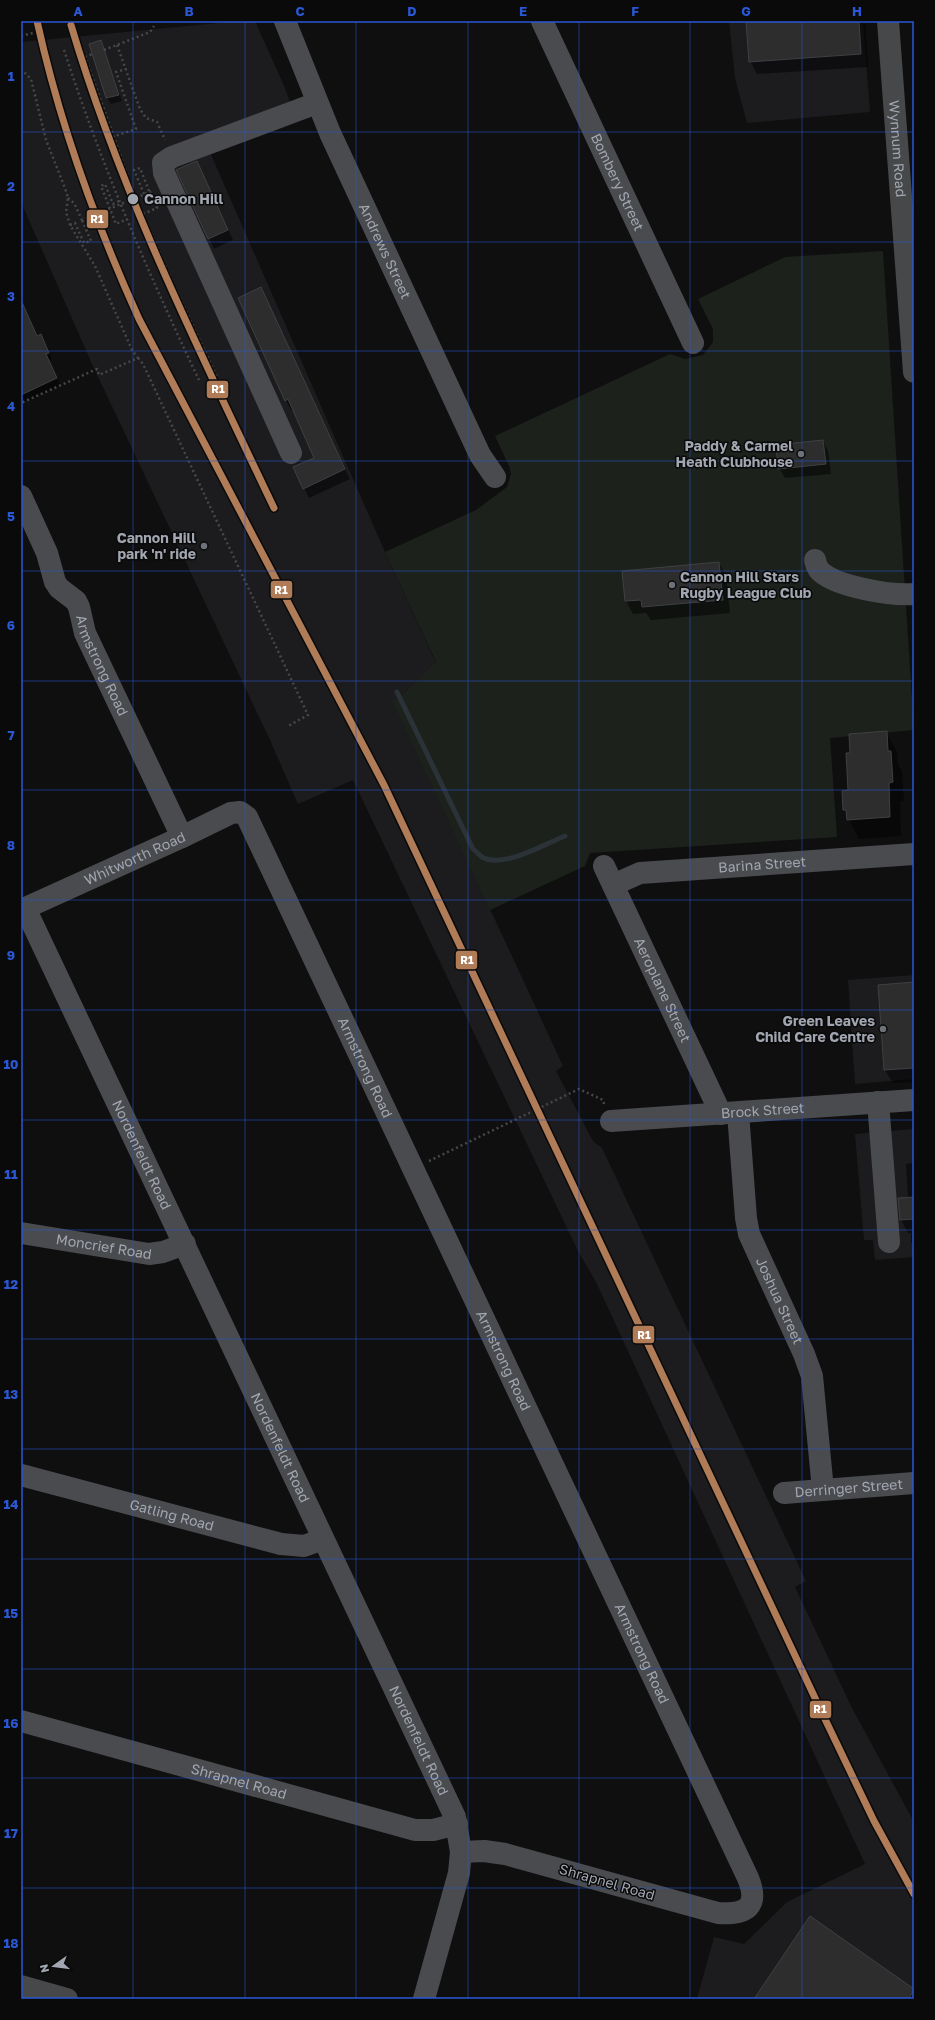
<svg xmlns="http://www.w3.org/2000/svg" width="935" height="2020" viewBox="0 0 935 2020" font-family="'Golos Text',sans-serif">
<rect width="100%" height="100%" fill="#0f0f10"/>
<path fill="#1c1c1e" d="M240 21H255L285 88 296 119 209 150 385 552 436 663 403 694 393 700 563 1066 556 1071 593 1141 602 1148 806 1581 795 1587 852 1708 914 1822V1999H697L714 1937 744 1944 787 1902 865 1864 597 1284 578 1251 353 780 298 804 270 740 92 364 21 202V42Z
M729 21H863L870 112 747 123 735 78Z
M914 975V1079L855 1084 848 980Z
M914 1129V1257L875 1260 873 1240H864L855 1134Z"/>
<path fill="#1c211c" d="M883 251 914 730 830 738 837 837 590 853 585 866 490 910 392 700 403 694 436 662 385 552 476 510 507 487 511 474 509 466 495 436 670 354 685 359 703 355 713 342V329L698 299 785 257Z"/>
<path fill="#0007" d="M747 21H865L868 67 757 74 750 61Z
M101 41 122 101 111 104 107 98 91 45Z
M197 162 233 240 214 249 178 170Z
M261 288 350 479 309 498 304 488 316 458 293 409 291 410 286 400Z
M21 318 30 321 37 337 41 335 52 359 49 360 60 385 21 403Z
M823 441 828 451 831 474 785 478 779 468Z
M719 563 726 576 730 613 651 620 646 613 633 614 626 601 623 572Z
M886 732 897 752 898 765 902 771 904 801 900 802 901 836 859 839 844 810 850 791 851 754Z
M914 983V1082L893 1083 885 1070 879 986Z
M914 1163V1246L911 1242V1233H908L901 1220 908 1198 906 1164Z
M810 1918 914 1990V1999H755Z"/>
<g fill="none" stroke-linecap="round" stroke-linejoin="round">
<path stroke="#2b3238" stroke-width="5" d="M397 692 473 849C476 851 479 855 482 857 503 869 545 844 565 836"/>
</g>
<path fill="#2d2d2e" stroke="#3f4043" d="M746 21H859L861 54 749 62Z
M101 40 119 95 106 98 89 44Z
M197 161 228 230 208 239 176 170Z
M261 287 345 469 303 489 293 467 314 458 288 399 285 401 238 298Z
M21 300 37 336 41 334 49 353 46 354 57 378 21 395Z
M823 440 826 464 778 469 776 445Z
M719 562 723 600 642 607 641 600 625 601 622 571Z
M887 731 888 751H891L893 782 889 783 890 817 847 820 846 810H843L842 791 848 790 846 753H850L849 734Z
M914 982V1068L884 1070 878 985Z
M914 1197V1219L900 1220 898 1198Z
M810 1916 914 1989 909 1999H754Z"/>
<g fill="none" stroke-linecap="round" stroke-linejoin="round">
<path stroke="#45474a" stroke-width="2.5" stroke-dasharray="2 3" stroke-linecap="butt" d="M21 36 33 33
M117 45 140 109 146 118 157 122 165 140
M64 50C101 164 148 273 199 380
M104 50 150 32 154 26
M83 51 135 196 176 290 217 377
M85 57 92 54
M21 69 31 79 46 140 65 188 68 198 66 212 70 225 95 266 132 350 138 358 99 375 97 369 21 403
M112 137 136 129 116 72 126 69
M144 194 134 170 140 168 149 191H147
M68 198 74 203 82 220 150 192 151 194
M119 201 113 204 105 184 101 186 116 224 127 219
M143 214 157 208 154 201
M70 225 75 223 84 243 91 241 82 220
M138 358 143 364 308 715 288 726
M429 1161 579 1089 603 1100 604 1104"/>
<g stroke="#4a4b4e" stroke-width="22">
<path id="s1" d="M285 21 330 133 480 455 495 477"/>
<path id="s2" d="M542 21 693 343"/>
<path d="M291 453 164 173 163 163 172 157 317 103"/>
<path id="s3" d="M21 496 47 553 55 582 59 588 76 601 79 607 85 633 182 837"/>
<path d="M815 560C816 564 818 569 820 571 836 587 893 596 914 594"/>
<path id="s4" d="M604 866 721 1114"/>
<path id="s5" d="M613 885 640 873 914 854"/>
<path id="s6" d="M25 908 455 1817 461 1852 459 1873 424 1999"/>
<path id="s7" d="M21 910 182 837 231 813 240 812 247 817 748 1878C760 1907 746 1915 718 1913L505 1854 484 1851 461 1852"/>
<path d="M878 1102 889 1242"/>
<path id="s8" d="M738 1113 746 1218 749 1234 804 1354 812 1376 823 1490"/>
<path id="s9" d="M611 1121 914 1100"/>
<path id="s10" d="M21 1233 149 1254 163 1252 185 1244"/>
<path id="s11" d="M21 1475 281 1544 304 1546 323 1539"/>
<path id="s12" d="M784 1493 914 1483"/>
<path id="s13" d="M21 1721 415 1830H433L457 1824"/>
</g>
<g stroke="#46484a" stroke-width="22">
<path id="s14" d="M888 21 914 372"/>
<path d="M21 1986 67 1999"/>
</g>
<path stroke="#454649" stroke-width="3" stroke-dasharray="5 4" stroke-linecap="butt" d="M37 21C60 125 95 222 139 319L384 785 824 1717 874 1821 914 1894"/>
<g stroke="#0a0a0b" stroke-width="10">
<path id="rail-1" d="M37 21C60 125 95 222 139 319L384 785 824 1717 874 1821 914 1894
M71 25C121 194 199 350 274 508"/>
</g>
<use href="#rail-1" stroke="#b07c57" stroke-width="7"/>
</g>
<path fill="none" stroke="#2a57d4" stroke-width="1" stroke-opacity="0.55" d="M133 21V1999M245 21V1999M356 21V1999M468 21V1999M579 21V1999M690 21V1999M802 21V1999M21 132H914M21 242H914M21 351H914M21 461H914M21 571H914M21 681H914M21 790H914M21 900H914M21 1010H914M21 1120H914M21 1230H914M21 1339H914M21 1449H914M21 1559H914M21 1669H914M21 1778H914M21 1888H914"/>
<circle fill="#a1a6b0" stroke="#0a0a0b" stroke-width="1.5" cx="133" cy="199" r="6"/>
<g fill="#6e7178" stroke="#0a0a0b" stroke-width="1.5">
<circle cx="801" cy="454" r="4"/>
<circle cx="204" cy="546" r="4"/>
<circle cx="672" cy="585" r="4"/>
<circle cx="883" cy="1029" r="4"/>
</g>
<g text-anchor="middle" stroke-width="3" stroke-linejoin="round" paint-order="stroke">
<g font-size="14" fill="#a1a6b0" stroke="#0a0a0b">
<text dy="5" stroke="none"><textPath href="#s14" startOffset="128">Wynnum Road</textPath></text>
<text dy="5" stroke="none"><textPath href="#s2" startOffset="178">Bombery Street</textPath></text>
<text dy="5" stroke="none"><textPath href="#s1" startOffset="251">Andrews Street</textPath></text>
<text dy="5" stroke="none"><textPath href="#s3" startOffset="191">Armstrong Road</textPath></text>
<text dy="5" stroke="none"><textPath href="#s7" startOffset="125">Whitworth Road</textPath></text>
<text dy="5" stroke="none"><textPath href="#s5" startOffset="152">Barina Street</textPath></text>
<text dy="5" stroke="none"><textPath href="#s4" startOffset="137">Aeroplane Street</textPath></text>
<text dy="5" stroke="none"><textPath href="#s7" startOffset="526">Armstrong Road</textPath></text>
<text dy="5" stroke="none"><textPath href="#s9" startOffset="152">Brock Street</textPath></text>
<text dy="5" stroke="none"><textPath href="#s6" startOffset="273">Nordenfeldt Road</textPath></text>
<text dy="5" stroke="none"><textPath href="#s10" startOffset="84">Moncrief Road</textPath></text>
<text dy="5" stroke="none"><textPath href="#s8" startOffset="195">Joshua Street</textPath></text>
<text dy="5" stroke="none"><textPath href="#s7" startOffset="850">Armstrong Road</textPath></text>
<text dy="5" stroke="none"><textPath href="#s6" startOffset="597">Nordenfeldt Road</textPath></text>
<text dy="5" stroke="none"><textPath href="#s12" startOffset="65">Derringer Street</textPath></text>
<text dy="5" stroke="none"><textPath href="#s11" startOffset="156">Gatling Road</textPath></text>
<text dy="5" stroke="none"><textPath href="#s7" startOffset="1174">Armstrong Road</textPath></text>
<text dy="5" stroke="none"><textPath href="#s6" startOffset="921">Nordenfeldt Road</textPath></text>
<text dy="5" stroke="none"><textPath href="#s13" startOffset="226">Shrapnel Road</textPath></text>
<text transform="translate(607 1882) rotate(16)" y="5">Shrapnel Road</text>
</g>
<g font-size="14" font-weight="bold" fill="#a1a6b0" stroke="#0a0a0b" text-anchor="start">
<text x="144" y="204">Cannon Hill</text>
</g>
<g font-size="14" font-weight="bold" fill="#a1a6b0" stroke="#0a0a0b" text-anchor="end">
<text x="793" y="451">Paddy &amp; Carmel<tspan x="793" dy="16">Heath Clubhouse</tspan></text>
<text x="196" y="543">Cannon Hill<tspan x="196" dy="16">park 'n' ride</tspan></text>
<text x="680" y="582" text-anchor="start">Cannon Hill Stars<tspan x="680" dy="16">Rugby League Club</tspan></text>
<text x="875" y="1026">Green Leaves<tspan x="875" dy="16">Child Care Centre</tspan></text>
</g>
</g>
<g stroke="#0a0a0b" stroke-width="1.5">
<rect x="86" y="209" width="23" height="20" rx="4" fill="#b07c57"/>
<rect x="206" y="380" width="23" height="19" rx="4" fill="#b07c57"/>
<rect x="270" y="580" width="23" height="19" rx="4" fill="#b07c57"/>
<rect x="455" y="950" width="23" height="20" rx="4" fill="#b07c57"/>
<rect x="632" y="1325" width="23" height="19" rx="4" fill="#b07c57"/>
<rect x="809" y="1700" width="23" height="19" rx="4" fill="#b07c57"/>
</g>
<g font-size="11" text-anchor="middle" font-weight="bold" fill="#fff">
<text x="97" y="223">R1</text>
<text x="218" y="393">R1</text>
<text x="281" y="594">R1</text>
<text x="467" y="964">R1</text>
<text x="644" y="1339">R1</text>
<text x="820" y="1713">R1</text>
</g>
<rect width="935" height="2020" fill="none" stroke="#0a0a0b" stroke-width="44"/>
<g transform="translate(54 1966) rotate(256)" stroke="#0a0a0b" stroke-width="3" paint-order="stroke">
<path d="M0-3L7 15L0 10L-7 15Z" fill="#a1a6b0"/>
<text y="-6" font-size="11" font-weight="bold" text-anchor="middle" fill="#a1a6b0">N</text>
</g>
<rect x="22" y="22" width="891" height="1976" fill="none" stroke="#2a57d4" stroke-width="1.5"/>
<g font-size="13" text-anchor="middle" font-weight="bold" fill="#2a57d4">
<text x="78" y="16">A</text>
<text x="189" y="16">B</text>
<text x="300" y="16">C</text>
<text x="412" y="16">D</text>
<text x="523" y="16">E</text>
<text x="635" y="16">F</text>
<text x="746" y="16">G</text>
<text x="857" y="16">H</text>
<text x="11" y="81">1</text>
<text x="11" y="191">2</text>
<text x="11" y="301">3</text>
<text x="11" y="411">4</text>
<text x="11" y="521">5</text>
<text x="11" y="630">6</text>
<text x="11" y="740">7</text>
<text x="11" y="850">8</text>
<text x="11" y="960">9</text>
<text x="11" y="1069">10</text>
<text x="11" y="1179">11</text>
<text x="11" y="1289">12</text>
<text x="11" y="1399">13</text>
<text x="11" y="1509">14</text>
<text x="11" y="1618">15</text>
<text x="11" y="1728">16</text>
<text x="11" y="1838">17</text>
<text x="11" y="1948">18</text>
</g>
</svg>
